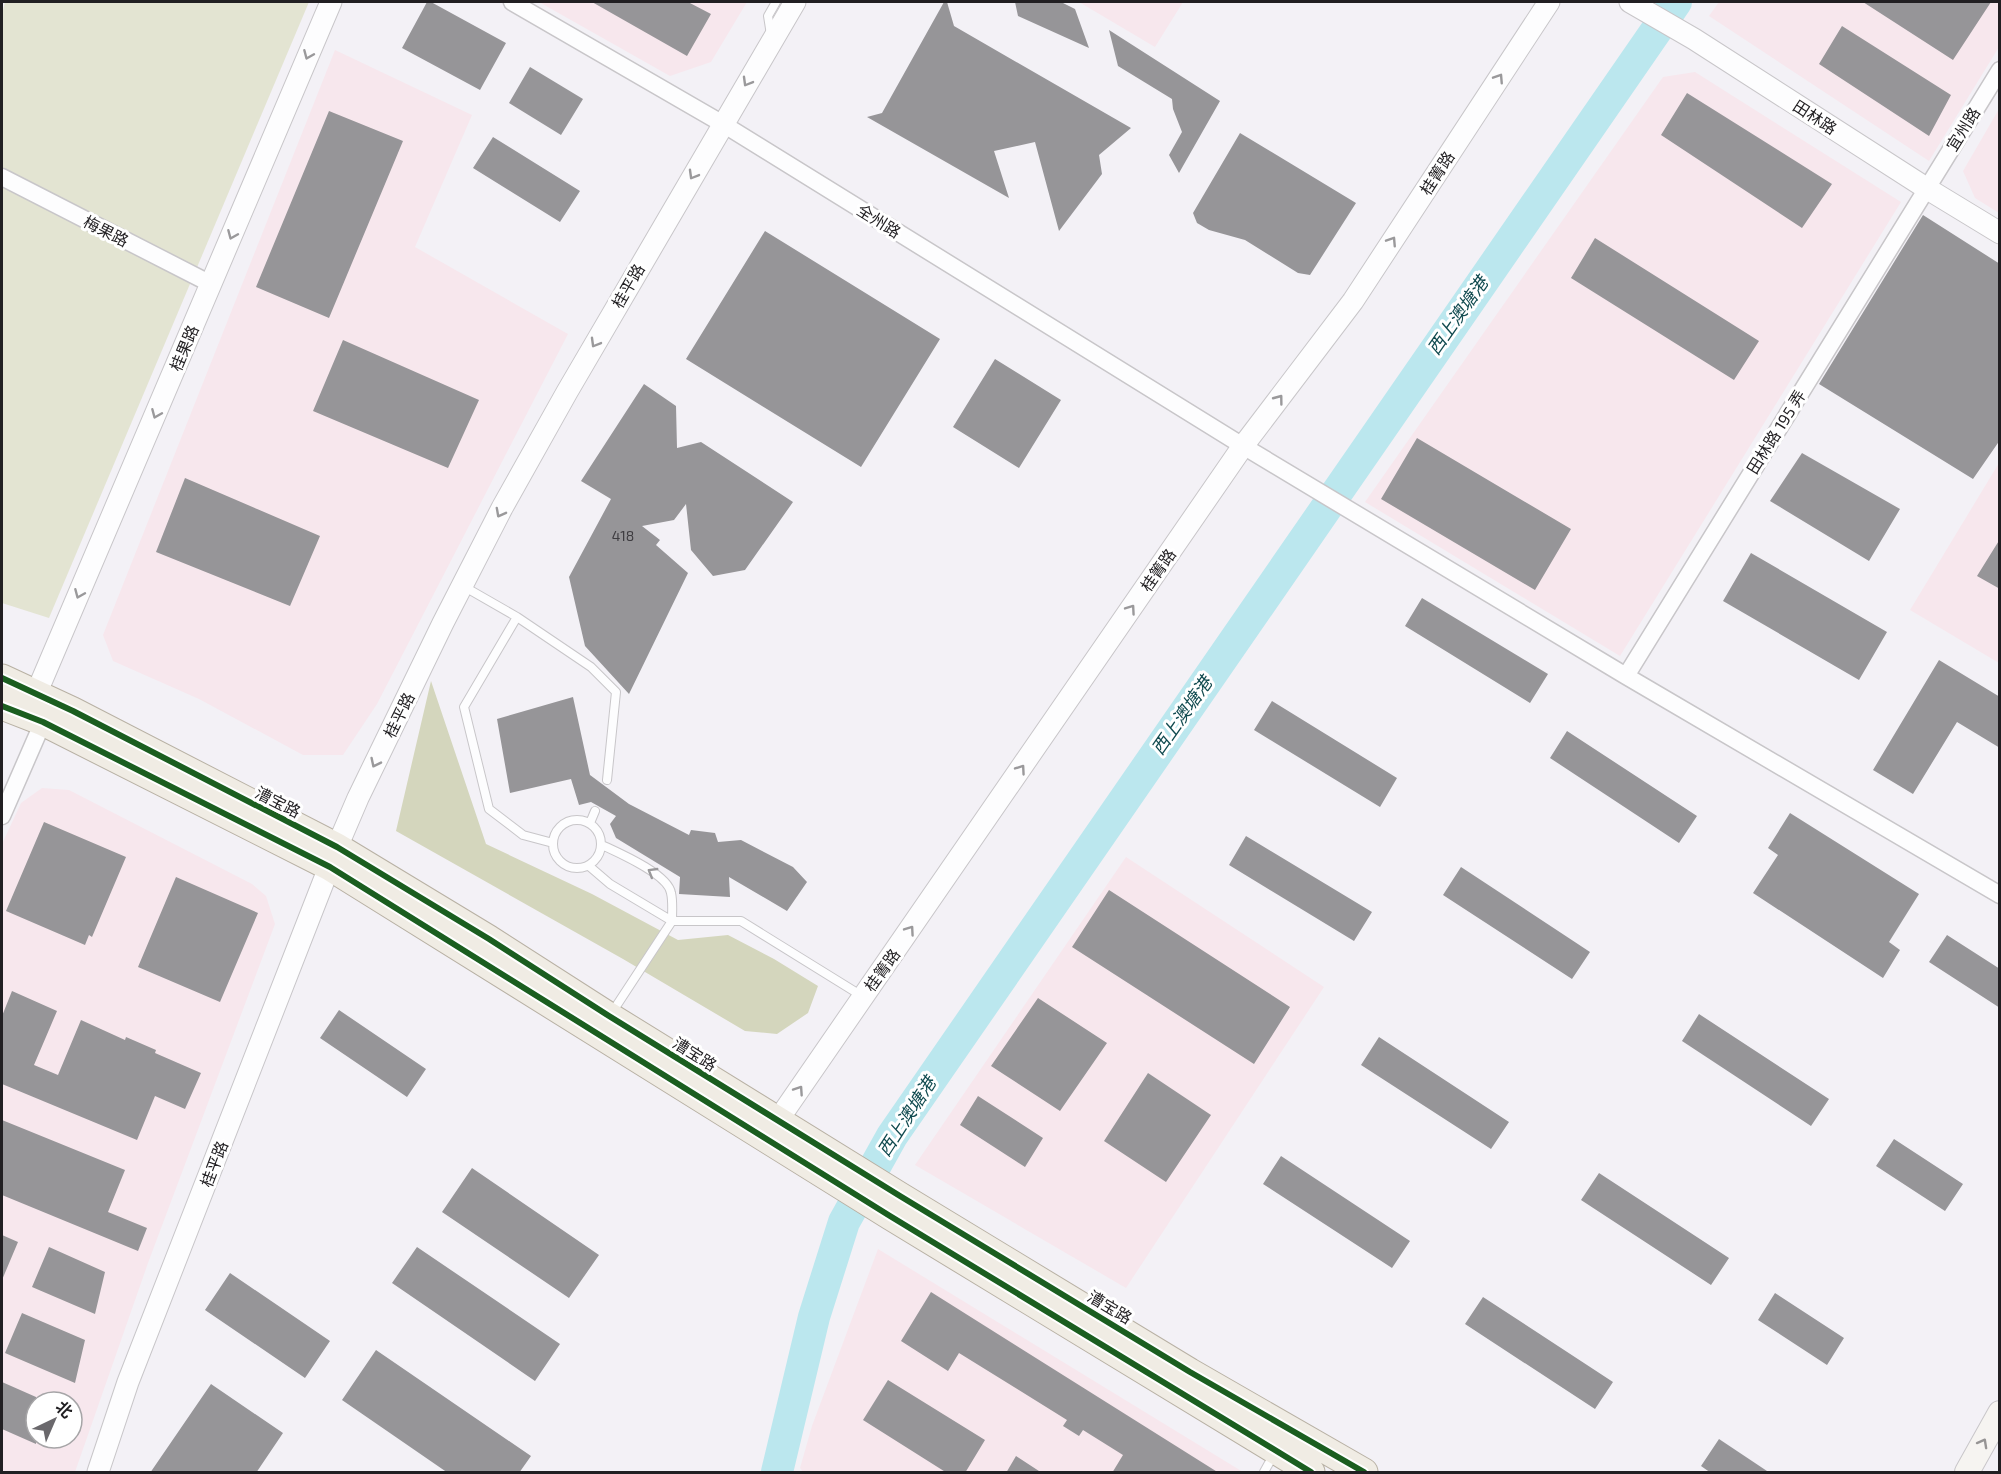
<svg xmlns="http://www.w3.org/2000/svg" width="2001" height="1474" viewBox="0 0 2001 1474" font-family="'Exo 2','Noto Sans SC',sans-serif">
<rect width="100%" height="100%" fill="#f3f1f6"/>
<path fill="#f7e7ed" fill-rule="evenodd" d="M539 2H747L711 62 670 76Z
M1079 2H1183L1155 47Z
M1719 2H1999V47L1929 161 1709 16Z
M335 50 472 115 415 247 568 334 377 704 343 755H303L199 699 113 661 103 635Z
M1695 72 1901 202 1620 656 1365 502 1663 77Z
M1999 109 2000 213H1999L1975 198 1963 171Z
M1999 463V663L1910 610Z
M42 788 69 790 252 884 266 896 275 924 148 1263 75 1472H2V844L21 803ZM36 1402H72V1438H36Z
M1126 857 1324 987 1126 1288 915 1165Z
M878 1249 1243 1472H803L800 1468 812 1426Z"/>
<path fill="#e3e4d2" d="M5 2H309L49 618 2 603V14Z"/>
<path fill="#d4d6bd" d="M431 681 486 844 592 894 678 940 728 935 774 959 818 986 808 1013 777 1034 745 1031 623 959 396 831Z"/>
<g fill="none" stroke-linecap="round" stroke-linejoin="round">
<path stroke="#bbe7ee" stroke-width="32" d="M777 1472 814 1317 844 1222 892 1136 1676 2"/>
</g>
<path fill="#969598" d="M427 2H431L506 43 480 90 402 48Z
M592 2H688L711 14 687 56Z
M944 2H947L954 26 1131 128 1099 155 1102 174 1059 231 1035 142 994 151 1009 198 867 117 882 113Z
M1015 2H1061L1075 9 1089 48 1018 16Z
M1863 2H1991L1953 60Z
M1842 26 1951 95 1929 136 1819 64Z
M1109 30 1220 101 1179 173 1169 155 1182 132 1173 109 1172 99 1118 66Z
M530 67 583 99 561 135 509 103Z
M1687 93 1832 184 1802 228 1661 135Z
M329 111 403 141 329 318 256 287Z
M1240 133 1356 203 1310 275 1298 273 1245 240 1209 230 1197 223 1193 213Z
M493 137 580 191 560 222 473 168Z
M1923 215 2000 264V440L1973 479 1819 384Z
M765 231 940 339 861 467 686 359Z
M1595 238 1759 341 1734 380 1571 278Z
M343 340 479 400 448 468 313 411Z
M995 359 1061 400 1019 468 953 427Z
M644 384 676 406 677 448 701 442 793 502 745 570 713 576 691 550 686 504 674 520 642 526 660 540 656 545 688 573 629 694 585 646 569 577 611 499 581 481Z
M1417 438 1571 529 1535 590 1381 499Z
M1802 453 1900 509 1869 561 1770 501Z
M185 478 320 536 290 606 156 552Z
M2000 539V589L1977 576Z
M1751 553 1887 632 1859 680 1723 601Z
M1422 598 1548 674 1530 703 1405 626Z
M1939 660 2000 697V748L1957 722 1913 794 1873 770Z
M573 697 590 775 629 804 689 835 691 830 715 833 718 842 741 840 793 867 807 882 787 911 729 877 730 897 679 894 680 877 616 838 610 824 616 816 591 802 579 805 571 779 510 793 497 719Z
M1272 701 1397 778 1380 807 1254 730Z
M1567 731 1697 816 1679 843 1550 758Z
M1790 813 1919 894 1889 942 1900 950 1883 978 1753 893 1778 855 1768 848Z
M44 822 126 857 92 937 89 935 85 945 6 911Z
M1246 836 1372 912 1354 941 1229 865Z
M1461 867 1590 952 1572 979 1443 895Z
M176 877 258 913 220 1002 138 967Z
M1109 890 1290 1007 1254 1064 1072 947Z
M1947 935 2000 969V1008L1929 962Z
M12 991 57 1011 34 1065 58 1075 81 1020 125 1040 126 1037 156 1050 155 1053 201 1073 185 1109 155 1096 137 1140 2 1084V1016Z
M1038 998 1107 1043 1060 1111 991 1066Z
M339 1010 426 1069 407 1097 320 1038Z
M1699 1014 1829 1099 1811 1126 1682 1041Z
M1379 1037 1509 1122 1491 1149 1361 1065Z
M1148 1073 1211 1115 1166 1182 1104 1141Z
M978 1096 1043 1138 1025 1167 960 1125Z
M2 1120 125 1170 108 1212 147 1228 138 1251 2 1195Z
M1894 1139 1963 1184 1945 1211 1876 1166Z
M1281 1156 1410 1241 1392 1268 1263 1184Z
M472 1168 599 1255 569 1298 442 1212Z
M1599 1173 1729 1258 1711 1285 1581 1200Z
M2 1235 18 1242 2 1280Z
M49 1247 105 1272 95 1314 32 1287Z
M417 1247 560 1344 535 1381 392 1283Z
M230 1273 330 1341 305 1378 205 1310Z
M931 1292 1219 1473H1112L1123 1455 1083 1430 1079 1436 1063 1426 1067 1420 959 1353 948 1371 901 1341Z
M1775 1293 1844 1338 1827 1365 1758 1320Z
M1483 1297 1613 1382 1595 1409 1465 1324Z
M22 1313 85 1340 75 1383 5 1353Z
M376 1350 531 1456 519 1473H448L342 1400Z
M888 1380 985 1440 965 1473H947L863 1420Z
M2 1382 36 1397V1444L2 1429Z
M211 1384 283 1433 256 1473H150Z
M1719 1439 1770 1473H1711L1701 1466Z
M1016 1456 1042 1473H1006Z"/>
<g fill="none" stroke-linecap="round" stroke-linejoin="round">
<g stroke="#c8c6c9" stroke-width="10">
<path id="service" d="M771 35 768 16 776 2
M463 586 517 617
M553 844a24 24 0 1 1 48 0a24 24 0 1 1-48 0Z
M590 823 595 811
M553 843 523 835 489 809 464 707 517 617 591 667 616 692 607 780
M602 845C619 853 668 874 671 893 673 901 672 912 672 921
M589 866 610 884 672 921
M611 1014 672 921H741L862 996
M1264 1472 1274 1454"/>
</g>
<g stroke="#c8c6c9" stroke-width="19">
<path id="minor" d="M512 2 723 124 1243 446 1626 676 2000 895
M2 177 211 284
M1626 676 2000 70
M2 816 43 722"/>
</g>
<g stroke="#c8c6c9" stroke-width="23">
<path id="tertiary" d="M1630 2 1694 39 1926 188 2000 233
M36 694 331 2
M769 1133 1243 446 1353 301 1549 2
M98 1472 128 1382 337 847 358 798 443 623 502 508 567 392 795 2"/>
</g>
<g stroke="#c8c6c9" stroke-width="26">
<path id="secondary" d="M1967 1472 2000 1413"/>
</g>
<g stroke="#b8b1a4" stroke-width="29">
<path id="primary" d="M2 678 73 711 337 847 489 939 609 1016 900 1196 1190 1372 1364 1472
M2 706 43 722 330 867 890 1216 1311 1472"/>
</g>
<use href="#service" stroke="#fdfdfe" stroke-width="8"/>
<use href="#minor" stroke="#fdfdfe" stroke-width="16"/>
<use href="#tertiary" stroke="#fdfdfe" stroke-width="21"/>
<use href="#secondary" stroke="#f6f4f1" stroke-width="24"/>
<use href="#primary" stroke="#f0ece4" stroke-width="27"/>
<g stroke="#fff" stroke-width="10">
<path id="cycleway" d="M2 678 73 711 337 847 489 939 609 1016 900 1196 1190 1372 1364 1472
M2 706 43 722 330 867 890 1216 1311 1472"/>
</g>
<use href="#cycleway" stroke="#1b5e20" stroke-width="6"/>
</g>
<defs><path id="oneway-chevron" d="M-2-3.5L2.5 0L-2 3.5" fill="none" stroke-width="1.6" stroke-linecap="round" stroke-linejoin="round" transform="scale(1.5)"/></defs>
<g stroke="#9a999b">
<use href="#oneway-chevron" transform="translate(308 55) rotate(113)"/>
<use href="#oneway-chevron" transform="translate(1499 78) rotate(-57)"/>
<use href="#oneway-chevron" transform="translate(747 82) rotate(120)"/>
<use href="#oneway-chevron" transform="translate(693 175) rotate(120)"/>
<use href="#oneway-chevron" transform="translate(232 235) rotate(113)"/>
<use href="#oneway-chevron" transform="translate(1392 241) rotate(-57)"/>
<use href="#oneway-chevron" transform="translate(595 343) rotate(120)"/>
<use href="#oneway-chevron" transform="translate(1279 399) rotate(-53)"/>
<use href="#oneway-chevron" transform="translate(156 414) rotate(113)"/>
<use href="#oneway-chevron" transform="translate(500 513) rotate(118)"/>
<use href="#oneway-chevron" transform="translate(79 594) rotate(113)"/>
<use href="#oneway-chevron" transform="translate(1131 609) rotate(-55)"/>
<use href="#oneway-chevron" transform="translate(375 763) rotate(116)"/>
<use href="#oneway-chevron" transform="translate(1021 769) rotate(-55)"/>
<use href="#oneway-chevron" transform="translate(652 872) rotate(-149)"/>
<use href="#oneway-chevron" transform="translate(910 930) rotate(-55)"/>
<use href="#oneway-chevron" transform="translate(799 1090) rotate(-56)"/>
</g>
<use stroke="#969494" href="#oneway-chevron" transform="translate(1983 1443) rotate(-61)"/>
<g text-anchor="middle" stroke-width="6" stroke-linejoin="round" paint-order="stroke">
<g font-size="14" fill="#3e3c40">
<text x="623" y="541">418</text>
</g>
<g font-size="16" fill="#211f22" stroke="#fff">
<text transform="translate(1815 117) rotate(33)" y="6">田林路</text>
<text transform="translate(1963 129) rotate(-58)" y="6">宜州路</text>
<text transform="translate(1437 173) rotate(-57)" y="6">桂箐路</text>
<text transform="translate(879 221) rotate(32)" y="6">全州路</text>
<text transform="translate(106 231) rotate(27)" y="6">梅果路</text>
<text transform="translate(628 286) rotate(-60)" y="6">桂平路</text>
<text transform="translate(184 348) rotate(-67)" y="6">桂果路</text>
<text transform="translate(1776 432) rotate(-58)" y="6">田林路 195 弄</text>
<text transform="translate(1158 570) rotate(-55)" y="6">桂箐路</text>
<text transform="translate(399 715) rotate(-64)" y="6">桂平路</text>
<text transform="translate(278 802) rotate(27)" y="6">漕宝路</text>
<text transform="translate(882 970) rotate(-54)" y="6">桂箐路</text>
<text transform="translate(695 1054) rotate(32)" y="6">漕宝路</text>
<text transform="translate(214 1164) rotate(-69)" y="6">桂平路</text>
<text transform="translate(1110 1307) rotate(31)" y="6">漕宝路</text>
</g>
<g font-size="18" font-style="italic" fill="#104a4f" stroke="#fff">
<text transform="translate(1458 316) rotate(-55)" y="6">西上澳塘港</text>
<text transform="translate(1182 716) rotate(-55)" y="6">西上澳塘港</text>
<text transform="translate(907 1117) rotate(-57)" y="6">西上澳塘港</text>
</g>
</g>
<rect width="2001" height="1474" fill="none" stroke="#211f22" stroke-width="6"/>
<g transform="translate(54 1420) rotate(44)"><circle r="28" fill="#ffffff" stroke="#a6a5a7" stroke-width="1.5"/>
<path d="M0-4.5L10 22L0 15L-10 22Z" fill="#6a686c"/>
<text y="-9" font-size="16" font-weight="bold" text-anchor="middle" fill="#211f22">北</text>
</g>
</svg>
